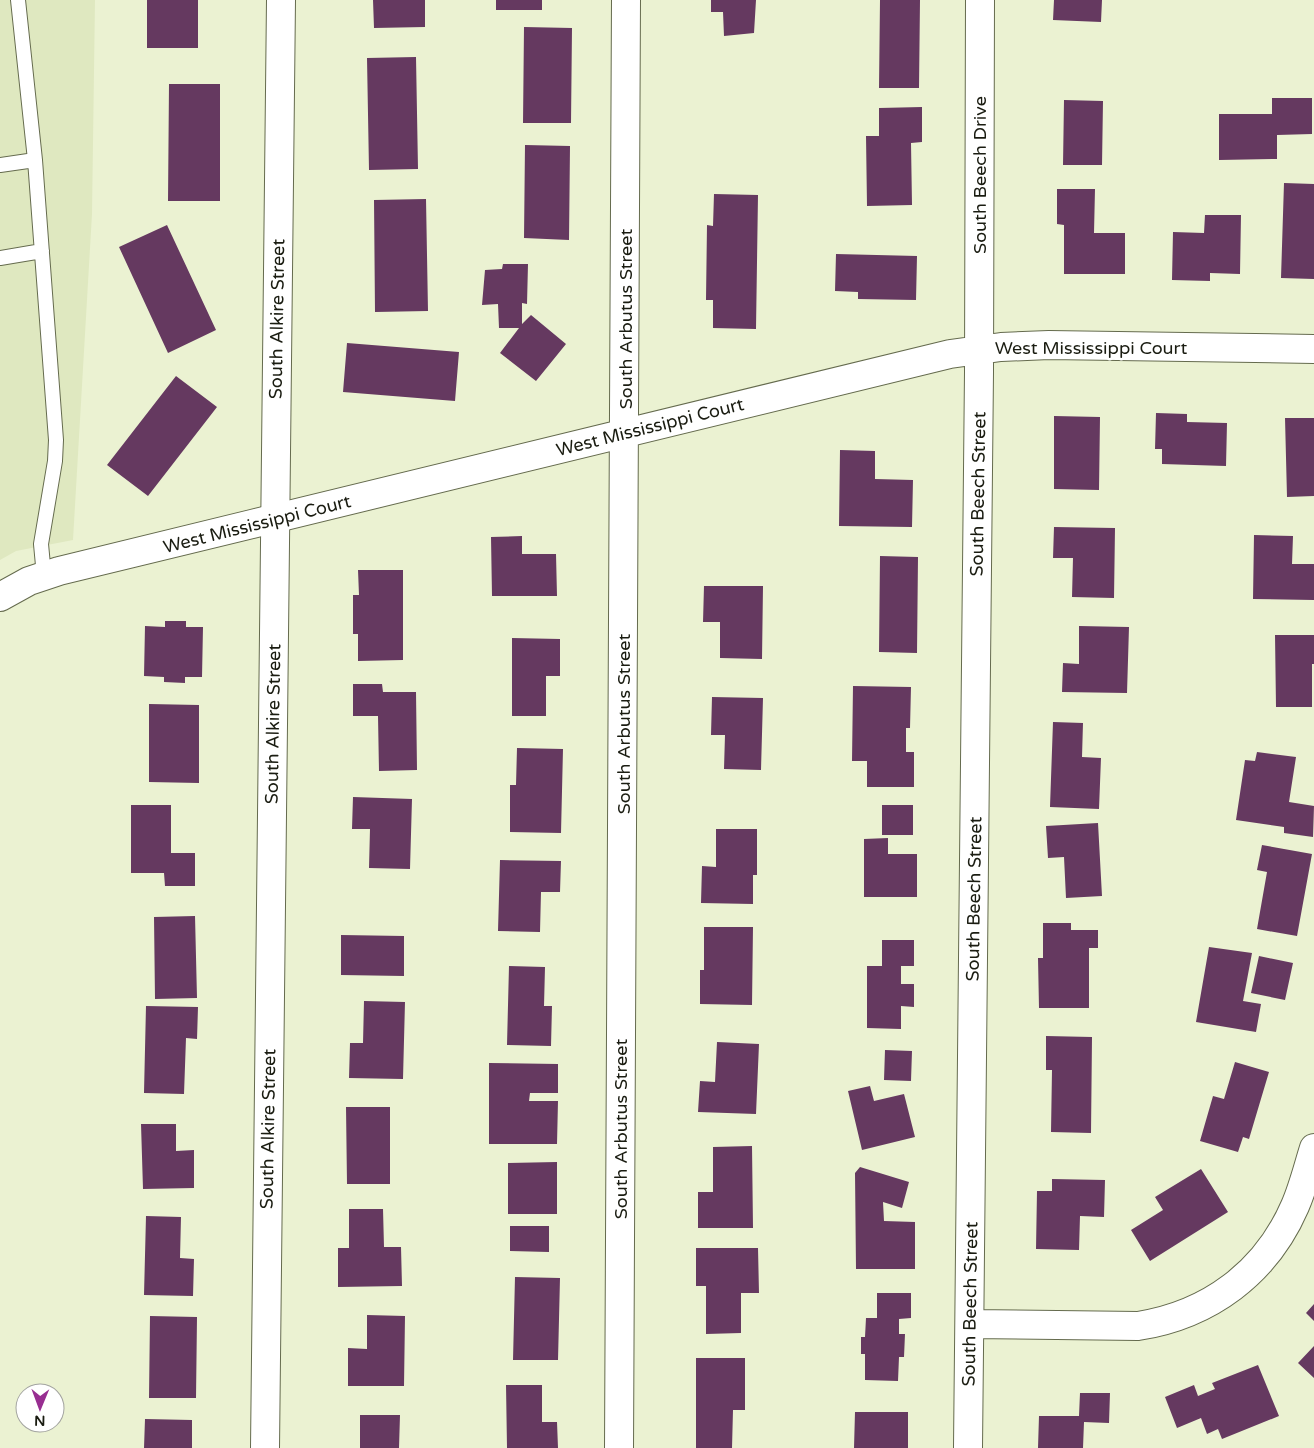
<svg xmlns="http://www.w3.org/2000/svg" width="1314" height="1448" viewBox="0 0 1314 1448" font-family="'Varela Round',sans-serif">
<rect width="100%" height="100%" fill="#ebf2d2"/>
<path fill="#dfe8c0" d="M0 0H95L92 214 73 540 16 551 0 560Z"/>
<path fill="#653960" d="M147 0H198V48H147Z
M373 0H425V27L374 28Z
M496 0H542V10H496Z
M711 0H756L754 33 724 36 723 12H711Z
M880 0H920L919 88H879Z
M1054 0H1102L1101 22 1053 20Z
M524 27 572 28 571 123H523Z
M416 57 418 169 369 170 367 58Z
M169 84H220V201H168Z
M1272 98H1312V134L1277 135V159L1219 160V114H1272Z
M1064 100 1103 101 1102 165H1063Z
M922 107V142L911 143 912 205 867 206 866 136H879V108Z
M525 145 570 146 569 240 524 238Z
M1284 183 1314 184V279L1281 278Z
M1057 189H1095L1094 233H1125V274H1064V225L1057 224Z
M714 194 758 195 756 329 713 328V300H706L707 225 713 226Z
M426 199 428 311 375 312 374 200Z
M1205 215H1241L1240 274 1210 273V281L1172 280 1173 232 1204 233Z
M167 225 216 330 168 353 119 247Z
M836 254 917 256 916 300 858 299V292L835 291Z
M503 264H528L527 304 522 303V324L531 315 566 344 536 381 500 353 519 328H499L498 304 482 305 485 270 502 269Z
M347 343 459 352 455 401 343 392Z
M176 376 217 407 148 496 107 465Z
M1156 413 1187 414V422L1227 423 1226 466 1162 464V449H1155Z
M1054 416 1100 417 1099 490 1054 489Z
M1285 418H1314V496L1287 497Z
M840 450 875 451V479L913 480 912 527 839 526Z
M1054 527 1115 528 1114 598 1072 597 1073 558H1053Z
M1254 535 1293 536 1292 564H1314V600L1253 599Z
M522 536V554H556L557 596H492L491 537Z
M880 556 918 557 917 653 879 652Z
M358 570H403V660L358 661V634H353V595H359Z
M704 586H763L762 659 720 658V622H703Z
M165 621H186V627H203L202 677H185V683L164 682V677L144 676 145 626 165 627Z
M1079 626 1129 627 1127 693 1062 692 1063 663 1079 664Z
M1275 635H1314V664H1312V707H1276Z
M512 638 560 639V676H546V716H512Z
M353 684H382L383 692H416L417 770 379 771 378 716H353Z
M853 686 911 687 910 728H906V752H914V787H867V761H852Z
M712 697 763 698 761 770 724 769 725 735H711Z
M149 704 199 705V783L149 782Z
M1053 722 1083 723 1082 757 1101 758 1099 809 1050 807Z
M517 748 563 749 561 833 510 832V785H516Z
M1257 752 1296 757 1289 802 1314 806 1313 837 1284 833V827L1236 820 1245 760 1255 761Z
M353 797 412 799 410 869 369 868 370 829H352Z
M131 805H171V853H195V886H165L164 873H131Z
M882 805H913V835H882Z
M1098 823 1102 896 1066 898 1064 857 1048 858 1046 826Z
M716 829H757V875H753V904L701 903 702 866 716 867Z
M888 838V854H917V897H864V839Z
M1262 845 1312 854 1297 936 1257 929 1267 872 1257 870Z
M500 860 561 861 560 892H541L540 932 498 931Z
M195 916 197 998 155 999 154 917Z
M1043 923H1071V930H1098V948H1089V1008H1039L1038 958H1043Z
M704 927H753L752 1005 700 1004V970H704Z
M341 935 404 936V976L341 975Z
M882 940H914V966H901V984H914V1007L901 1006V1029L867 1028V966H882Z
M1209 947 1252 953 1243 1001 1261 1004 1256 1032 1196 1022Z
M1259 956 1293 963 1285 1000 1251 993Z
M509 966 545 967 544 1006H552L551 1046 507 1045Z
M364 1001 405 1002 403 1079 349 1078 350 1043H363Z
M146 1006 198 1007 197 1039 186 1038 184 1094 144 1093Z
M1046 1036 1092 1037 1091 1133 1051 1132 1052 1070H1046Z
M717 1042 759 1044 756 1114 698 1112 700 1081 715 1082Z
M885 1050 912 1051 911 1081 884 1080Z
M1235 1062 1269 1072 1249 1139 1243 1137 1238 1152 1200 1141 1213 1096 1224 1099Z
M489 1063 558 1064V1093H530L529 1101H558L557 1144H489Z
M870 1086 874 1101 904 1094 915 1137 862 1150 848 1091Z
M346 1107H390V1184H347Z
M141 1124H176V1151L194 1150V1188L143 1189Z
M752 1146 753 1228H698V1192H713V1147Z
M557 1162V1214H508V1163Z
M860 1167 909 1182 902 1208 883 1202 884 1221 915 1222V1269H856L855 1173Z
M1201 1169 1228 1212 1150 1261 1131 1230 1163 1210 1155 1197Z
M1052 1179 1105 1180 1104 1217 1080 1216 1079 1250 1036 1249 1037 1191H1052Z
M349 1209H383L384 1247H401L402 1286 338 1287V1248H349Z
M146 1216 181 1217 180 1258 194 1259 193 1296 144 1295Z
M510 1226H549V1252L510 1251Z
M696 1248H758L759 1293H741V1333L706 1334V1286H696Z
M515 1277 560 1278 558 1360H513Z
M877 1293H911V1318L899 1319V1334H905L904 1357H899L898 1381 865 1380V1354H861V1337H865L866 1318H877Z
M1314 1304V1321L1306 1313Z
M367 1315 405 1316 404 1386H348V1348L367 1349Z
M150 1316 197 1317 196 1398H149Z
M1314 1346V1378L1298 1363Z
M696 1358H745V1410H733L732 1448H696Z
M1258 1365 1279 1416 1222 1439 1218 1429 1207 1434 1201 1418 1177 1428 1165 1397 1194 1385 1198 1396 1215 1389 1212 1383Z
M506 1385H542V1422H557L558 1448H507Z
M1080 1393H1110L1109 1423 1084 1422 1083 1448H1038L1039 1416H1079Z
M855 1412H908V1448H854Z
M360 1415H400L399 1448H360Z
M145 1419 192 1420V1448H144Z"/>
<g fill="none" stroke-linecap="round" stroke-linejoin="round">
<g stroke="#656b4e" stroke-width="16">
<path id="lane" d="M18 0 35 160 56 440 55 461 41 544 44 576
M0 165 35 160
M0 258 42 251"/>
</g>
<g stroke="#656b4e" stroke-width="30">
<path id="street" d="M0 597 29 581 59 571 950 354 1001 347 1049 345 1314 349
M970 1324 1138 1326C1209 1315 1266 1273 1295 1206 1303 1188 1308 1167 1314 1148
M619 1448 626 0
M968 1448 979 372 980 0"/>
</g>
<g stroke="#656b4e" stroke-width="30">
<path id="secondary" d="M265 1448 281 0"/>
</g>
<use href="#lane" stroke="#fff" stroke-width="14"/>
<use href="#street" stroke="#fff" stroke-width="28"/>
<use href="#secondary" stroke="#fff" stroke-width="28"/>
</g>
<g text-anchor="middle" stroke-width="5" stroke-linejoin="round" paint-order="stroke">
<g font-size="18" fill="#1a1c11" stroke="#fff">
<text transform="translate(980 175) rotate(-90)" y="6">South Beech Drive</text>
<text transform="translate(277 319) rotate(-89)" y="6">South Alkire Street</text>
<text transform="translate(626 319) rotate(-90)" y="6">South Arbutus Street</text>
<text x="1091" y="354">West Mississippi Court</text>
<text transform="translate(650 427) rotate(-14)" y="6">West Mississippi Court</text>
<text transform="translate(978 494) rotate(-89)" y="6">South Beech Street</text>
<text transform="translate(257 524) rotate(-14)" y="6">West Mississippi Court</text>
<text transform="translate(273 724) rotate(-89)" y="6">South Alkire Street</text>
<text transform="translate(624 724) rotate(-90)" y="6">South Arbutus Street</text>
<text transform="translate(974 899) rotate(-89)" y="6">South Beech Street</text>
<text transform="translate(268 1129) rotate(-89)" y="6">South Alkire Street</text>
<text transform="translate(621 1129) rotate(-90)" y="6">South Arbutus Street</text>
<text transform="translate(970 1304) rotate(-89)" y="6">South Beech Street</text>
</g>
</g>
<g transform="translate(40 1408) rotate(181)"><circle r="24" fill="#ffffff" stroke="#a3a4a0"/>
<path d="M0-4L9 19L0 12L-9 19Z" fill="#982e91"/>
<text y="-8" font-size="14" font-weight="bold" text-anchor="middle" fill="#1a1c11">N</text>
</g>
</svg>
